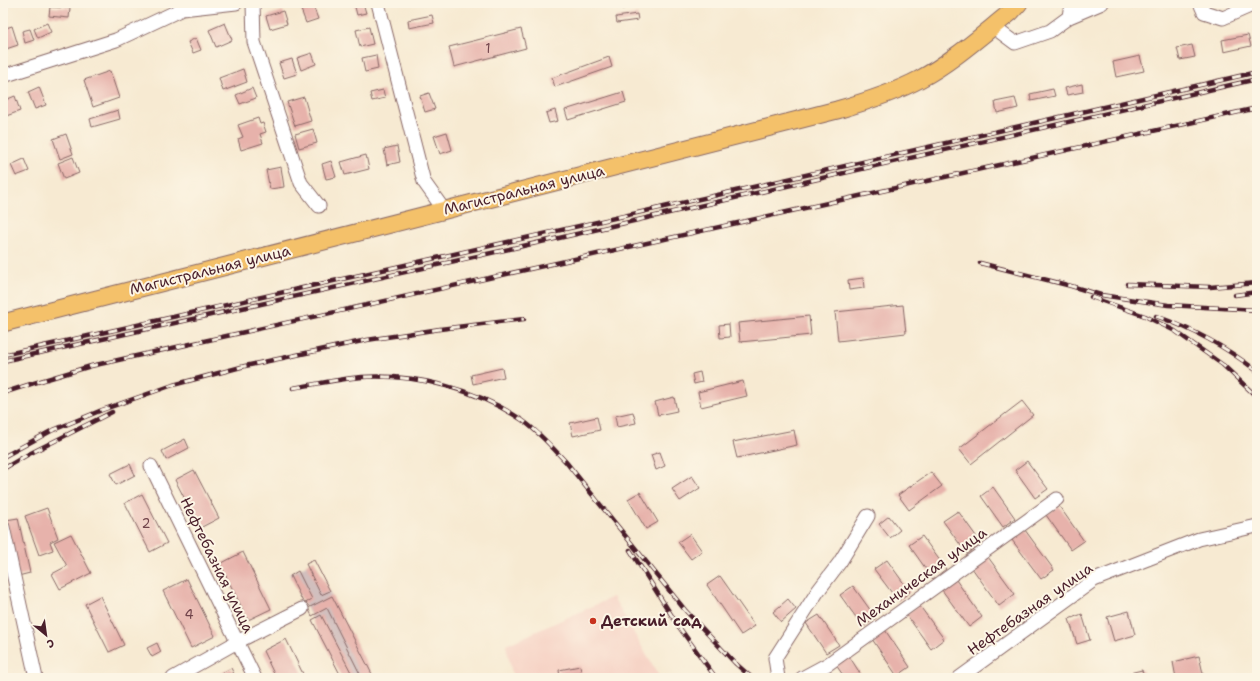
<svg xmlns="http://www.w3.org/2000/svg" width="1260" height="681" viewBox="0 0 1260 681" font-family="'Shantell Sans',sans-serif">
<rect width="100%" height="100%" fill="#fcf5e5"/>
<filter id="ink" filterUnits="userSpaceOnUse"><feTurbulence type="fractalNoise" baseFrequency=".025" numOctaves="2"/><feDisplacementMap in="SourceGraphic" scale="8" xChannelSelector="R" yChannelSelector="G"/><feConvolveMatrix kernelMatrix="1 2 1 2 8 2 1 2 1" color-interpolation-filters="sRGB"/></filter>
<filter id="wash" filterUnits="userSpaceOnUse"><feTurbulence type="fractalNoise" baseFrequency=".012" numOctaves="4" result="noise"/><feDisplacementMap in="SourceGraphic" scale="16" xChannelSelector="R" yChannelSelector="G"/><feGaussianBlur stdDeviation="0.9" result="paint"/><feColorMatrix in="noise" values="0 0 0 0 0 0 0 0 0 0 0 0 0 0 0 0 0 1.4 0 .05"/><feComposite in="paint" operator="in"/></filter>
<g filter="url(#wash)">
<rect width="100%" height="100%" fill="#f7ead2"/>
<path fill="#f6d2c4" d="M613 597 660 678H513L506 645Z"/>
<path fill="#d1bfbe" d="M314 561 373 678H343L289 574Z"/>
<g id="blocks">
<path fill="#e7b2ab" d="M312 3 318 19 306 23 300 7Z
M354 3H363L366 13 357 15Z
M621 3H636V6L622 9Z
M50 7 70 8 69 18 49 16Z
M283 11 287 24 270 29 266 16Z
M637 14 638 20 617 23 616 17Z
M432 15 434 23 409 28 408 20Z
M47 23 51 32 38 38 34 29Z
M225 23 232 40 216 47 209 30Z
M12 26 18 45 3 50V29Z
M369 27 373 44 360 47 356 30Z
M30 29 34 40 25 43 22 31Z
M521 29 526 48 454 67 449 47Z
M1248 35 1251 46 1224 52 1222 40Z
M196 38 201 50 193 53 188 42Z
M1192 45 1195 57 1180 60 1177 48Z
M312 53 316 64 301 70 297 58Z
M376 55 378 69 365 72 362 58Z
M1140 56 1144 71 1116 77 1113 62Z
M609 57 612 67 555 87 552 78Z
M292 59 297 74 284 78 279 63Z
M243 69 247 82 223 91 219 78Z
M110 71 119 98 93 107 84 80Z
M1082 84 1083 92 1067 95 1065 88Z
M39 87 46 105 35 109 28 92Z
M252 88 256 98 240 104 236 95Z
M1053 89 1055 96 1031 101 1030 94Z
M383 90 385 98 372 101 370 93Z
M623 92 626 102 568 120 565 110Z
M429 93 435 109 425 112 420 96Z
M15 96 20 111 6 116 3 107V101Z
M304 97 311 121 295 126 287 102Z
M1015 98 1018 108 997 113 995 102Z
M118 110 120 119 92 127 90 119Z
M555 110 558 121 549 123 546 113Z
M258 118 260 124 263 123 266 132 260 134 263 143 241 150 238 139 243 137 238 125Z
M313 129 317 143 299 148 295 134Z
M447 132 452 150 440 154 434 136Z
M66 134 73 154 60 159 53 139Z
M397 146 400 162 387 165 384 149Z
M366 155 369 169 345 175 341 162Z
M73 157 79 173 64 179 58 163Z
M24 159 29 171 16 176 11 165Z
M331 161 336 177 326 179 322 164Z
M281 167 284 187 270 189 266 170Z
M863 278 864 288 849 290 848 280Z
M903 305 906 333 838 341 835 312Z
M809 316 811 335 740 342 738 323Z
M729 324 730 337 720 338 719 325Z
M502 368 504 377 473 384 471 375Z
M700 372 702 382 694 384 692 374Z
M743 381 747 396 701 407 698 392Z
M674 397 677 411 658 415 655 402Z
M1022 401 1033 415 971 464 959 449Z
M633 412 636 423 617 427 615 416Z
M597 417 600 430 573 436 570 423Z
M794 430 797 445 737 458 733 442Z
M185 439 189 448 166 460 162 451Z
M660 452 665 466 656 470 651 455Z
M1027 461 1048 489 1035 498 1015 470Z
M130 464 135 475 116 485 110 474Z
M194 470 219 518 200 528 175 480Z
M931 472 942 486 909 510 898 495Z
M692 476 700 488 680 501 672 489Z
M993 487 1015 518 1003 527 981 496Z
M640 492 658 522 646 529 628 499Z
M142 494 167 543 150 552 125 503Z
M1059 506 1084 541 1071 550 1046 515Z
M47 508 58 538 50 542 53 550 39 555 25 516Z
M958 511 981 543 967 554 943 521Z
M889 516 900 530 890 538 879 524Z
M18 518 30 573 18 576 6 520Z
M1025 530 1054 570 1041 579 1012 540Z
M71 534 91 573 60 589 52 574 67 566 54 542Z
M690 534 702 551 691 559 678 542Z
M922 536 946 569 933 579 909 545Z
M243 552 271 609 248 620 220 564Z
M988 557 1015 594 999 606 972 568Z
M314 560 330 591 321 595 306 564Z
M887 560 910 592 898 601 874 569Z
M298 571 312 599 304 604 290 576Z
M720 576 755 626 741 635 707 585Z
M187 579 215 636 191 648 163 591Z
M956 580 982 617 969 627 942 590Z
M853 586 876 618 863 627 840 595Z
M100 596 124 645 109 652 85 604Z
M332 596 374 678H362L327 608 312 616 308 608Z
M788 599 796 609 781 622 773 612Z
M919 605 944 639 931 649 906 614Z
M1129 611 1135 635 1114 641 1107 617Z
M1082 614 1090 640 1077 644 1069 619Z
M321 615 354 678H342L312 620Z
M819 615 839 645 826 653 806 623Z
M885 630 910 667 897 676 872 639Z
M286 639 305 678H276L263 651Z
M157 643 161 652 152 657 147 648Z
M849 656 863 678H845L836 665Z
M1199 656 1204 678H1176L1173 662Z
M580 666 582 678H560L559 670Z
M231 668 236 678H212Z
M1142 670 1144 678H1121V675Z"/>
</g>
</g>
<g filter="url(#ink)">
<use href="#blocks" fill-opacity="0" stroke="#876665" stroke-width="1"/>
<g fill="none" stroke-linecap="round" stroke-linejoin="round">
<g stroke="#876665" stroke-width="15">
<path id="minor" d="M253 3 254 42 301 183 319 206
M378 3 424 182 444 210
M1200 3 1204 12 1223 18 1257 3
M1069 17 1071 3
M992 26 1015 43 1050 31 1069 17 1102 3
M3 76 116 40 182 9 236 3
M151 466 255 678
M3 527 36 678
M173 678 237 642 302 609
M778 678 775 658 818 591 840 562 868 516
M802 678 828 664 1057 499
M959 678 1094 580 1199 539 1257 526"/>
</g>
<g stroke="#876665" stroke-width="19">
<path id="major" d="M3 323 837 110C865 102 894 93 920 79 952 62 982 35 1011 12L1019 3"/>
</g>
<use href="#minor" stroke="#fff" stroke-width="13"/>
<use href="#major" stroke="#f4c16a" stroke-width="17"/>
<g stroke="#4a1f2b" stroke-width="4.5">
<path id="rail" d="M980 263 1071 286 1101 295 1168 305 1257 310
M1127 284 1210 287 1257 283
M1235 295 1257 292
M1091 297 1145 316 1175 331 1223 365 1257 397
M1156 316C1195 330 1224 346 1257 371
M3 355 762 185 1257 72
M3 361 559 238 1257 79
M293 388C316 384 339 379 362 377 417 374 476 389 522 420 539 432 552 447 566 462L685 610 735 663 752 678
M3 393 34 383 91 366 1257 108
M3 457 51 431 102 410 173 385 245 366 367 340 440 329 524 319
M3 469 27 455 112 412
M630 550 679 627 716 678"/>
</g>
<use href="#rail" stroke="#fcf5e5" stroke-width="3" stroke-dasharray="9" stroke-linecap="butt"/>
</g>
</g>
<circle fill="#c8321e" stroke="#fcf5e5" stroke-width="1.5" cx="593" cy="621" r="4"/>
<g text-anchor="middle" stroke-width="4" stroke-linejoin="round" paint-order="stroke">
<g font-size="13" fill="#71444b">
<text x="488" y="53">1</text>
<text x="146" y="528">2</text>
<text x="189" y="619">4</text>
</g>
<g font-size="15" fill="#4a1f2b" stroke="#fcf5e5">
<text transform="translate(524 190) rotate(-14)" y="5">Магистральная улица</text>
<text transform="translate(210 270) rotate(-14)" y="5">Магистральная улица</text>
<text transform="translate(217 565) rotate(64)" y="5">Нефтебазная улица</text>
<text transform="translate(921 577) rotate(-36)" y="5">Механическая улица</text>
<text transform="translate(1030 609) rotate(-35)" y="5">Нефтебазная улица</text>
</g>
<g font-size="15" font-weight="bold" fill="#4a1f2b" stroke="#fcf5e5" text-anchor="start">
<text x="601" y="626">Детский сад</text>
</g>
</g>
<rect width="1260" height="681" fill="none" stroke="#fcf5e5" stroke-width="16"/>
<g transform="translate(46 635) rotate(151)" stroke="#fcf5e5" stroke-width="3" paint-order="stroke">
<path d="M0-3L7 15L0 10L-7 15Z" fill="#4a1f2b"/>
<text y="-6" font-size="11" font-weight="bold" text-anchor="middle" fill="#4a1f2b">С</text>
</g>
</svg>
